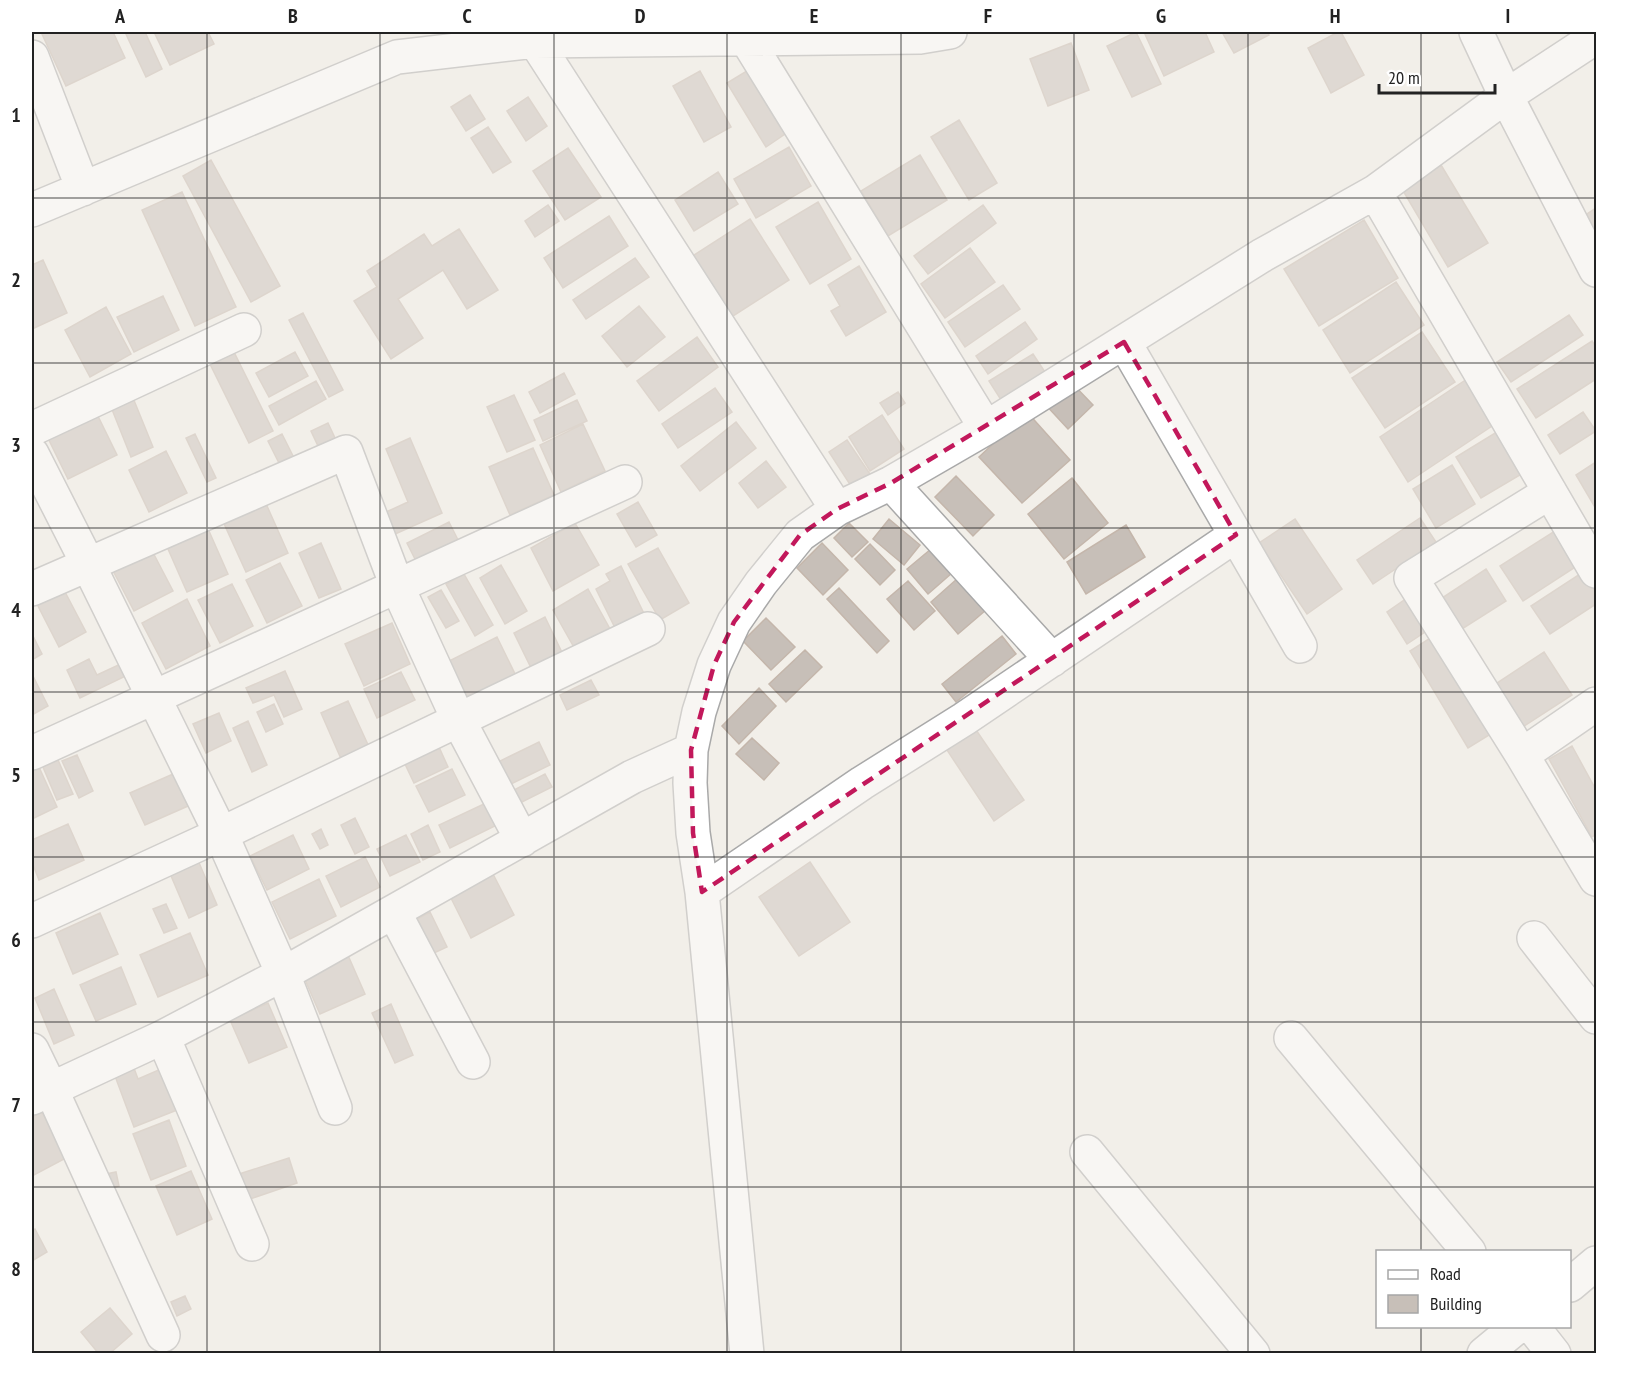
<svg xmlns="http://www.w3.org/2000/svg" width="1628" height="1385" viewBox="0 0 1628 1385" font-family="'PT Sans Narrow',sans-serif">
<rect width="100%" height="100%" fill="#f2efe9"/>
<path fill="#c7bfb8" stroke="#c4b6ab" stroke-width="1.5" d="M46 32H113L125 58 66 86 42 34Z
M125 32H145L162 69 146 77Z
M154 32H208L214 44 170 65Z
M1136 32 1161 84 1132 97 1107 46Z
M1144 32H1205L1214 52 1164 76Z
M1222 32H1267L1269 35 1234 53Z
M1338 32H1341L1364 75 1331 93 1308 48Z
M1071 43 1089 90 1048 106 1030 59Z
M750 69 788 132 766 147 727 83Z
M700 71 731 127 704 142 673 86Z
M470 95 485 119 466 131 451 107Z
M528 97 547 126 526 141 507 111Z
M959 120 997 183 969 200 931 137Z
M488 127 511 162 493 173 471 138Z
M789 147 811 186 756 218 734 179Z
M568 148 601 197 565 220 533 171Z
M920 155 947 200 888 236 861 191Z
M211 160 280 286 251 302 183 176Z
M1441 165 1488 243 1448 267 1402 189Z
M718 172 738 204 694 231 675 200Z
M182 192 236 307 195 326 142 210Z
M818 202 851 259 810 284 776 227Z
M548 205 559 221 535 237 525 221Z
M983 205 996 223 928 274 914 256Z
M1596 208V241L1581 218Z
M609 216 628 246 563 288 544 258Z
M750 219 789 280 730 318 691 257Z
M1364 220 1398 278 1319 326 1284 269Z
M459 229 498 290 467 309 443 270 398 299 423 338 391 359 354 301 377 287 367 271 424 234 432 246Z
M970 248 995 282 945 318 921 284Z
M635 258 649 277 586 319 573 300Z
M43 260 67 313 32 329V265Z
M859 266 886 312 846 336 831 311 840 306 828 285Z
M1396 282 1424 325 1350 373 1323 330Z
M1003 285 1020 309 965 347 948 322Z
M163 296 179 330 134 352 117 317Z
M639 306 665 337 627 367 602 336Z
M106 307 131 354 90 377 65 330Z
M303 313 343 390 329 397 289 320Z
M1569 315 1583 335 1511 382 1497 362Z
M1025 322 1037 339 988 374 976 356Z
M1422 332 1455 382 1385 428 1352 378Z
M697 337 718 367 659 411 637 381Z
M1592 341 1596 347V379L1536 418 1517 389Z
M234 352 273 431 249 443 210 364Z
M295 352 308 376 269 397 256 373Z
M1033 354 1047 375 1003 403 989 381Z
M564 373 575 394 540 413 529 392Z
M1068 379 1093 405 1068 429 1044 403Z
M1467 379 1495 424 1408 482 1380 437Z
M316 381 326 399 279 425 269 406Z
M715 388 732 412 678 448 662 424Z
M898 392 905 403 888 415 880 403Z
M131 393 153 447 131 457 109 402Z
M514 395 535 440 507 452 487 407Z
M577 400 587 421 543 441 534 420Z
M93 406 117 455 68 479 44 430Z
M1027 412 1070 460 1022 503 979 457Z
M1583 412 1596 431 1560 454 1548 435Z
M882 415 904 449 870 471 849 437Z
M736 422 756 448 700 491 681 466Z
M328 423 335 438 318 446 311 431Z
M583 424 605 471 561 492 540 445Z
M1500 430 1525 472 1481 498 1456 457Z
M195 434 216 478 207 482 186 438Z
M282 434 293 456 279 463 268 441Z
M410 438 442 513 393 535 384 513 408 502 386 449Z
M847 440 870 474 851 486 829 452Z
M533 448 554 495 510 515 489 467Z
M166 451 187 493 149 512 129 470Z
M766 461 786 487 758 508 739 483Z
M1596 462V509L1576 475Z
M1452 465 1475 504 1436 528 1413 489Z
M956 476 994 515 973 536 935 497Z
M1072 478 1108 523 1064 559 1028 514Z
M263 497 288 553 246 572 221 517Z
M638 502 657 535 636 547 617 514Z
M1420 518 1436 542 1373 584 1357 560Z
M889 519 920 545 904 565 873 539Z
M1295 519 1342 589 1307 614 1259 543Z
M205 522 228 574 187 592 164 540Z
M449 522 462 548 420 569 407 543Z
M575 523 599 565 553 591 531 548Z
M849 523 868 542 852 557 834 538Z
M1126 525 1145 557 1086 594 1067 562Z
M1558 529 1580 564 1523 601 1500 566Z
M148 543 173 591 134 611 109 563Z
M321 543 341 589 319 598 299 553Z
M822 543 848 570 823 595 797 568Z
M870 544 895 570 880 585 855 559Z
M658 548 689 603 660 620 628 564Z
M931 549 952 573 928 594 907 569Z
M280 563 302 606 267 623 246 580Z
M501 565 527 611 505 624 480 578Z
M621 566 648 622 619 636 596 589 610 581 606 574Z
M1486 569 1506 601 1462 629 1442 598Z
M1583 572 1596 592V604L1550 634 1531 606Z
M464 574 493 625 475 636 446 584Z
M958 578 986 610 958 634 931 602Z
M908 581 935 611 914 630 887 599Z
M232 584 253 626 220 643 198 600Z
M839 588 889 641 877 653 827 599Z
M588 589 615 638 580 658 553 610Z
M64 590 86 632 59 647 37 604Z
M441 590 459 621 446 628 428 597Z
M1407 598 1428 630 1407 644 1387 612Z
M187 599 210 646 166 669 142 623Z
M545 617 567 663 536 678 514 633Z
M766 618 795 647 771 670 743 641Z
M392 623 410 664 364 686 345 644Z
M32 634 42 654 32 660Z
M1435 635 1494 732 1468 748 1410 651Z
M1002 636 1016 654 956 702 942 684Z
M497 637 518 680 470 704 449 661Z
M805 650 822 667 786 702 769 684Z
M1544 652 1572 695 1521 728 1494 685Z
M89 659 97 675 127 661 132 673 80 698 67 670Z
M285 671 302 709 284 717 274 695 253 703 246 688Z
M401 672 415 700 377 718 364 689Z
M32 674 48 706 32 715Z
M591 680 599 695 567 710 560 695Z
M759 688 776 706 739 744 722 726Z
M348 701 370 749 342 761 321 713Z
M274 704 283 724 266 732 257 712Z
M219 713 231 741 206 753 193 724Z
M248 721 267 765 252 772 233 728Z
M974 727 1024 800 994 821 945 747Z
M752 738 779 763 764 780 736 754Z
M539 742 550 765 509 785 498 762Z
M1572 746 1596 790V834L1592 837 1549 759Z
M439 747 448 767 414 783 405 764Z
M77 755 93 791 79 798 62 761Z
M58 760 73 794 57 800 43 767Z
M39 767 57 807 32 819V770Z
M452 769 465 795 429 812 416 786Z
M173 774 188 806 145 825 130 793Z
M545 774 552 787 516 805 510 792Z
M486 803 497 825 450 848 439 825Z
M355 818 369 847 355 854 341 825Z
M68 824 84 860 39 880 32 862V840Z
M428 825 440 852 423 860 411 834Z
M321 829 328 845 320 849 312 834Z
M293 835 309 869 267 890 250 856Z
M406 835 420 862 390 876 377 849Z
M365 857 380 887 341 907 326 876Z
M197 858 217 905 189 918 169 871Z
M810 862 850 922 799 956 759 897Z
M493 874 514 915 471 938 450 896Z
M319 879 336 916 290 939 272 902Z
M166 904 177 928 164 933 153 909Z
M430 912 447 947 434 953 417 919Z
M100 913 118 954 73 974 56 933Z
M190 933 208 975 158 997 140 955Z
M347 953 365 994 320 1014 302 973Z
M121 967 136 1004 96 1021 80 985Z
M54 989 74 1035 54 1044 35 998Z
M268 1003 287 1047 249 1063 230 1020Z
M391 1004 413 1055 395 1063 372 1013Z
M131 1060 138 1079 161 1069 177 1110 134 1127 112 1068Z
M42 1112 66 1158 32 1176V1117Z
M169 1120 186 1166 151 1180 133 1134Z
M289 1158 297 1183 247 1200 239 1174Z
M191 1171 212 1219 177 1235 156 1186Z
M116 1172 119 1186 101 1191 96 1176Z
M35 1229 47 1252 32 1261V1231Z
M185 1296 191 1309 177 1316 171 1302Z
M110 1308 132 1334 109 1354H99L81 1332Z"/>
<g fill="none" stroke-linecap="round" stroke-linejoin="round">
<g stroke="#a9a9a9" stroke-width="36">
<path id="minor" d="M1476 32 1506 96 1596 270
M747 40 986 428
M535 41 837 509
M32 57 83 189
M1375 192 1596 571
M32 210 397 57 535 41 920 37 950 32
M1124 342 1300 646
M32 429 244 330
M32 454 88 564 221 834 283 974 335 1108
M891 483 1052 660
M1550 492 1411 578 1522 755 1596 879
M32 589 346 452 397 586 459 721 522 840
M32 753 625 482
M1522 755 1596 704
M702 892 862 783 964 719 1236 535
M394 912 473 1062
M32 921 221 834 648 629
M1534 938 1596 1017
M163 1037 252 1244
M1291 1038 1469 1252
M32 1050 51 1089 163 1335
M32 1098 163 1037 283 974 632 777 691 750
M1087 1152 1253 1354
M1570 1285 1596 1263
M1532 1326 1554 1354
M747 1354 702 892 693 833 690 783 691 750 699 712 714 665 734 622 761 583 800 535 837 509 891 483 986 428 1261 256 1375 192 1506 96 1596 37
M1484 1354 1518 1326"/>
</g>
<use href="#minor" stroke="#fff" stroke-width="33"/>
</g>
<path d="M0 0H1628V1385H0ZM1124 342 1236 535 702 892 693 833 691 750 714 665 734 622 800 535 837 509 891 483Z" fill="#f2efe9" fill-opacity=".55" fill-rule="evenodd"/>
<path fill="none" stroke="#c2185b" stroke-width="4.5" stroke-dasharray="12 8" stroke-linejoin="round" d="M1124 342 1236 535 702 892 693 833 691 750 714 665 734 622 800 535 837 509 891 483Z"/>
<path fill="none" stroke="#222" stroke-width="1.5" stroke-opacity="0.55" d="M207 32V1354M380 32V1354M554 32V1354M727 32V1354M901 32V1354M1074 32V1354M1248 32V1354M1421 32V1252M32 198H1596M32 363H1596M32 528H1596M32 692H1596M32 857H1596M32 1022H1596M32 1187H1596M1421 1326V1354"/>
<rect width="1628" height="1385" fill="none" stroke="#ffffff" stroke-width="66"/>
<rect x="1376" y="1250" width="195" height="78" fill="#ffffff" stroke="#a7a7a7" stroke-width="1.5"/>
<rect x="1388" y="1270" width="30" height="9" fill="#ffffff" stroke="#a7a7a7" stroke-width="1.5"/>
<text x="1430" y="1280" font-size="18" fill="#222222">Road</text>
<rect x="1388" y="1295" width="30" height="18" fill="#c7bfb8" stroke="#a7a7a7" stroke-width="1.5"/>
<text x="1430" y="1310" font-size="18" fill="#222222">Building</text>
<path d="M1379 84v9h116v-9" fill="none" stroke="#222222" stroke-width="3"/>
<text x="1388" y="84" font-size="18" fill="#222222" stroke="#ffffff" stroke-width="4.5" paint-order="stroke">20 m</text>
<rect x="33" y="33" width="1562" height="1319" fill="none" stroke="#222" stroke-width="2"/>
<g font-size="20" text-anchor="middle" font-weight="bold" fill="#222">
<text x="120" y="23">A</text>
<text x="293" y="23">B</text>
<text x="467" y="23">C</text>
<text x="640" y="23">D</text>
<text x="814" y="23">E</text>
<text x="988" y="23">F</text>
<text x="1161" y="23">G</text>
<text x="1335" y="23">H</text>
<text x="1508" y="23">I</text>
<text x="16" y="122">1</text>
<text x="16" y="287">2</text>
<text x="16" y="452">3</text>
<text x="16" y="617">4</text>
<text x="16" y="782">5</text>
<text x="16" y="947">6</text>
<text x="16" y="1112">7</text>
<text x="16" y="1276">8</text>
</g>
</svg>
